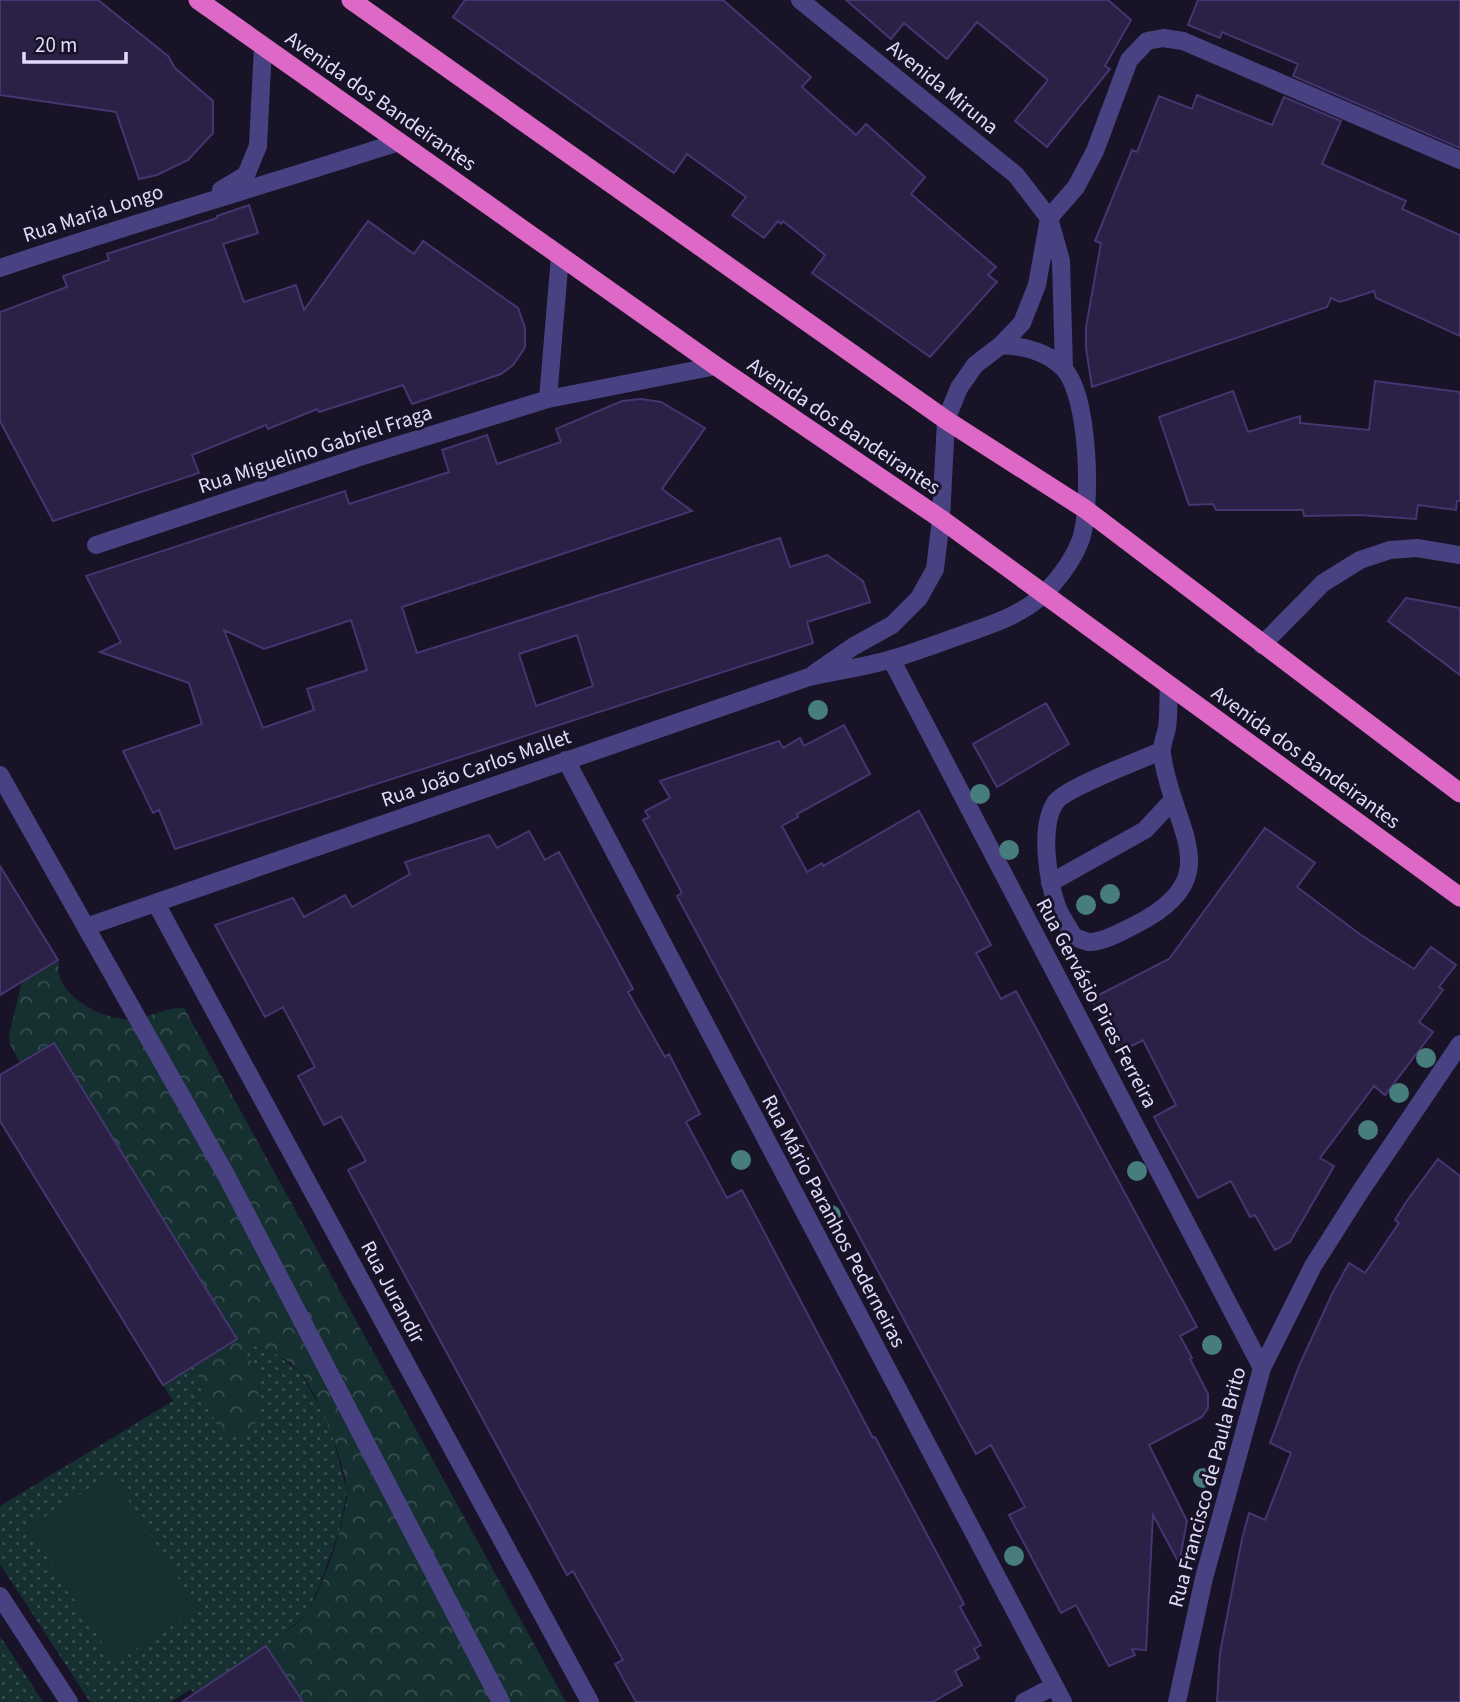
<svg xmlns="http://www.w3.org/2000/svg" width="1460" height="1702" viewBox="0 0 1460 1702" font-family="'Source Sans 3',sans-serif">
<defs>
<pattern id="grass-dots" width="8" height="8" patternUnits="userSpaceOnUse" patternTransform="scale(1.75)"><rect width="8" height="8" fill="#163031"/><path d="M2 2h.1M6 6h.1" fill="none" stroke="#384d50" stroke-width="1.8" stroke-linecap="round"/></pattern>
<pattern id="forest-crowns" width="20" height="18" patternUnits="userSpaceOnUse" patternTransform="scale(1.75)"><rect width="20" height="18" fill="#163031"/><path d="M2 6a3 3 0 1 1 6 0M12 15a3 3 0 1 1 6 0" fill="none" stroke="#384d50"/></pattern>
</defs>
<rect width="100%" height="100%" fill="#181327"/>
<path fill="url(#grass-dots)" d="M237 1339 276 1354 300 1372 329 1423 347 1491 340 1528 321 1582 307 1614 200 1702 191 1689 171 1702H90L0 1564V1506L173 1401 163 1385 196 1364 203 1396 209 1405 217 1427 259 1410 258 1373Z
M0 1636 43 1702H0Z"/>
<path fill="url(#forest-crowns)" d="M58 960C59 964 58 971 59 976 67 1001 107 1021 131 1019 150 1018 165 1007 184 1008L566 1702H303L266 1646C278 1636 298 1626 307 1613 321 1593 348 1514 347 1491 345 1463 318 1393 300 1372 285 1354 260 1348 239 1340L258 1373 259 1410 255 1425 239 1435H227L217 1427 209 1405 203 1396 196 1364 237 1339 54 1043 20 1063 10 1044 9 1035 22 982Z"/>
<path fill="#163031" d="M111 1474 198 1609 115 1663 28 1528Z"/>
<path fill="#2b2046" stroke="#453570" stroke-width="2" fill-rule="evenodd" d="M0 0H98L168 56 175 68 213 101V133L188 160 157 175 139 179 116 112 0 95Z
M465 0H723L811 77 802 87 856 135 866 124 925 177 911 194 996 267 988 275 997 282 930 357 812 273 825 255 783 221 781 224 778 221 764 238 732 215 746 197 687 154 674 173 453 17Z
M846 0H1108L1131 20 1105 66 1110 69 1047 147 1015 121 1048 80 977 22 947 59 904 23 891 39Z
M1198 0H1460V148L1293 76 1298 64 1222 32 1220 38 1188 25Z
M1197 95 1272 125 1284 97 1341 121 1322 164 1406 201 1402 209 1460 235V336L1376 298 1374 291 1340 302 1331 298 1327 307 1092 387 1086 348V327L1101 243 1095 241 1132 150 1137 152 1159 96 1192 109Z
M249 205 258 233 223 244 244 302 296 285 304 310 368 221 414 254 423 241 518 308 525 328V347L522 352 513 365 501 374 412 404 403 385 319 412 317 409 268 429 266 425 192 455 199 473 53 521 0 421V312L67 287 63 276 109 260 107 254 217 218V216Z
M1375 381 1460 392V501H1457L1456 510 1418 505 1416 519 1359 515 1304 516 1303 510H1216L1213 504 1189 505 1159 417 1233 391 1248 432 1300 416V423L1369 430Z
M641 399 661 402 705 428 662 489 692 511 402 607 417 653 780 538 790 567 827 555 863 581 870 602 807 622 813 643 175 849 159 810 153 813 123 751 202 724 189 683 100 652 121 642 86 576 345 491 349 504 449 472 442 450 487 435 497 464 561 442 556 429 622 401ZM351 620 367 670 307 689 314 710 263 728 224 630 264 649ZM577 635 593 686 536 706 519 654Z
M1406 598 1460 608V675L1388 621Z
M1046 703 1069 744 997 787 973 744Z
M844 725 870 774 797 814 798 817 782 826 807 872 822 863 823 866 919 811 991 945 976 953 1001 999 1016 991 1197 1327 1180 1336 1192 1358 1190 1359 1208 1394V1408L1202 1417 1149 1445 1187 1521 1179 1563 1153 1515 1146 1650 1132 1649 1135 1655 1109 1666 1076 1605 1061 1613 1009 1515 1025 1507 991 1445 976 1454 677 896 682 893 643 820 649 817 645 811 670 798 660 781 779 741 783 748 800 738 804 746Z
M1265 828 1315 863 1297 887 1361 935 1414 969 1431 947 1456 965 1439 987 1443 990 1419 1022 1433 1032 1385 1095 1374 1086 1320 1158 1334 1166 1290 1242 1275 1250 1255 1215 1250 1217 1231 1181 1198 1198 1154 1117 1176 1105 1143 1040 1120 1052 1091 999 1169 959Z
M529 831 545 860 559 852 633 989 628 992 665 1057 669 1054 700 1114 686 1122 727 1198 742 1190 873 1438 875 1437 964 1604 960 1607 981 1645 974 1649 979 1658 955 1671 962 1685 933 1702H636L615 1664 623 1660 573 1571 567 1575 348 1170 366 1161 341 1116 324 1125 298 1076 315 1067 283 1007 265 1017 215 925 293 898 304 917 345 895 352 907 410 874 405 862 489 835 497 848Z
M0 866 58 960 0 995Z
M54 1043 237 1339 163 1385 0 1121V1075Z
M1438 1159 1460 1176V1702H1217L1220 1653 1242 1539 1249 1513 1265 1520 1291 1453 1270 1443 1299 1366 1332 1294 1349 1263 1365 1273 1399 1223 1395 1220 1406 1202Z
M266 1646 303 1702H182Z"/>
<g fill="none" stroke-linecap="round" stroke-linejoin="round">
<path stroke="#494282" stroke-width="18" d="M1161 751C1141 760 1064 788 1055 803 1039 828 1048 883 1058 909 1062 918 1069 928 1074 937 1079 938 1085 942 1090 942 1104 942 1123 931 1135 925 1231 877 1172 830 1162 754 1161 746 1165 737 1167 728 1169 714 1168 699 1169 685
M0 775 226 1175 501 1702
M1050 883 1145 830 1172 801
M86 927 158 902
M0 1596 69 1702"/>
<path stroke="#494282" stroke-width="18" d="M800 0 1016 175 1049 218 1061 261 1064 369
M221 190 246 175 258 146 263 46
M0 268C132 223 266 185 399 142
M548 399 560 256
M96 545 357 458 548 399 716 366
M1262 645 1323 583 1360 560 1390 550 1417 548 1460 555
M891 659 1262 1368
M815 673 854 646 892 625 919 598 935 569 941 519 946 420 959 388 975 365 1001 345 1022 323 1037 285 1049 218 1076 187 1095 151 1129 60 1147 41 1163 38 1183 41 1460 160
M566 760 1063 1702
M590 1702 158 907V902L809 677C836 671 865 667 892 659 915 652 939 643 962 635 992 624 1023 615 1046 592 1060 577 1074 558 1081 539 1092 505 1089 396 1064 369 1047 351 1023 346 1001 345
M1024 1702 1054 1686
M1177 1702 1204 1578 1262 1368 1313 1266 1360 1192 1460 1044"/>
<path stroke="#dd68c6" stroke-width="19" d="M198 0 716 366 941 519 1460 897
M351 0 946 420 1085 509 1460 793"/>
</g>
<g fill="#477e7d">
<circle cx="818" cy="710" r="10"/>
<circle cx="980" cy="794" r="10"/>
<circle cx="1009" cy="850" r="10"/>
<circle cx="1110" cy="894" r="10"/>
<circle cx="1086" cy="905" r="10"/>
<circle cx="1426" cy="1058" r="10"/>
<circle cx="1399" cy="1093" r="10"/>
<circle cx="1368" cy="1130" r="10"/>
<circle cx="741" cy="1160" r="10"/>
<circle cx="1137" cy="1171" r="10"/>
<circle cx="831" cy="1215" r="10"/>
<circle cx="1212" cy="1345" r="10"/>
<circle cx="1203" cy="1478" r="10"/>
<circle cx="1014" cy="1556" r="10"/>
</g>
<g text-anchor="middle" stroke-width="6" stroke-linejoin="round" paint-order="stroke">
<g font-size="21" fill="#e2dcfc" stroke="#181327">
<text transform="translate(943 87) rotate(39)" y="7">Avenida Miruna</text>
<text transform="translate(381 101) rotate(35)" y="7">Avenida dos Bandeirantes</text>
<text transform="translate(93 213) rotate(-18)" y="7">Rua Maria Longo</text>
<text transform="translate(844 426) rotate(34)" y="7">Avenida dos Bandeirantes</text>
<text transform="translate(315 449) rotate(-18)" y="7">Rua Miguelino Gabriel Fraga</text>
<text transform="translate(1306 757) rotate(36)" y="7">Avenida dos Bandeirantes</text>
<text transform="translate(476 768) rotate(-19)" y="7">Rua João Carlos Mallet</text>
<text transform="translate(1097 1003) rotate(62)" y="7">Rua Gervásio Pires Ferreira</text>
<text transform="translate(834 1221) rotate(62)" y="7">Rua Mário Paranhos Pederneiras</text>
<text transform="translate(393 1292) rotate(62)" y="7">Rua Jurandir</text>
<text transform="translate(1207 1487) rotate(-75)" y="7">Rua Francisco de Paula Brito</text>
</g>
</g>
<path d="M24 52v10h102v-10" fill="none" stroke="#e2dcfc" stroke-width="3.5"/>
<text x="35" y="52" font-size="21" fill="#e2dcfc" stroke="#181327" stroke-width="5" paint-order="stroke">20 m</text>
</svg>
